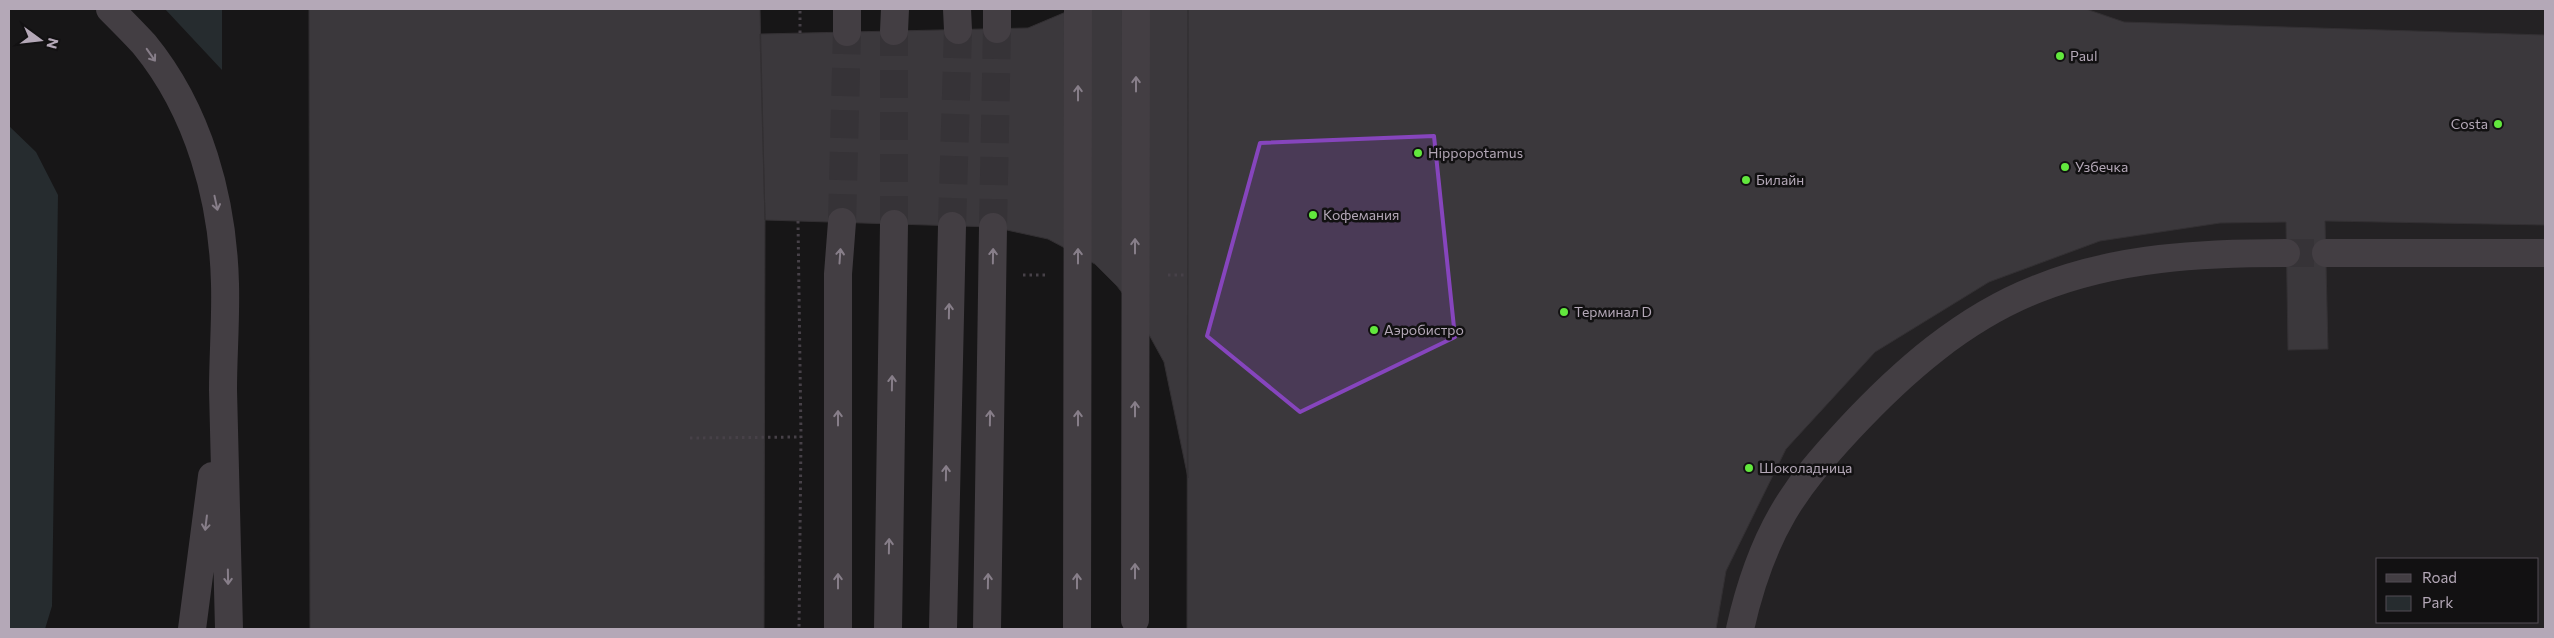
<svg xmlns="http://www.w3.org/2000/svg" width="2554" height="638" viewBox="0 0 2554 638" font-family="Commissioner,sans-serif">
<rect width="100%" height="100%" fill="#171617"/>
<path fill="#242224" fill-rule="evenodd" d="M1188 9H2545V629H1187ZM2378 559H2538V622H2378Z"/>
<path fill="#262c2f" d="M165 9H222V70Z
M9 126 36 152 58 195 52 606 45 629H9Z"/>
<path fill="#3b383c" stroke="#333033" d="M309 9H760L765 220 764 629H310Z
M1073 9H1188V478L1164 362 1136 311 1117 286 1095 264 1048 239 993 227 765 220 760 34 1028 28Z
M1188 9H2086L2124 22 2545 35V225L2325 221 2328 349 2288 350 2286 222 2220 223 2100 241 1989 282 1875 352 1786 449 1726 571 1716 629H1187Z"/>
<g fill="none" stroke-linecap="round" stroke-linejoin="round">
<path stroke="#363337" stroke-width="28" stroke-dasharray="28 14" stroke-linecap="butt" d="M842 222 847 32
M894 224V31
M952 226 958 30
M993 227 997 29
M2286 253H2326"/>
<path stroke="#474148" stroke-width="3" stroke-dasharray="2.5 4" stroke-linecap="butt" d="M800 33V9
M798 221 801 437 799 629
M1023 275H1045
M1168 275H1184
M690 438 801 437"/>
<path stroke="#433e43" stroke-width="28" d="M110 9C121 20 133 32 144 44 199 111 223 200 225 284 226 320 223 355 223 390 225 470 227 550 229 629
M957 9 958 30
M997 29V9
M894 31 895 9
M847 32V9
M2326 253H2545
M192 629 212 476
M838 629V274L842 222
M888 629 894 224
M943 629 952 226
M987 629 993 227
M1740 629C1749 589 1762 549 1783 513 1801 482 1824 456 1848 430 1902 372 1963 318 2037 289 2116 257 2203 253 2286 253"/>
<path stroke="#433e43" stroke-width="28" d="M1135 620 1136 9
M1077 629 1078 9"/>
</g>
<defs><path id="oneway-shaft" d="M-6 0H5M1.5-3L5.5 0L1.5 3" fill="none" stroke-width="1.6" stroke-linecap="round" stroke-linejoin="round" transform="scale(1.25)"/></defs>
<g stroke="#877e89">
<use href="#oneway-shaft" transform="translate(151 55) rotate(55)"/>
<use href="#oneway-shaft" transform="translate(1136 84) rotate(-90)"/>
<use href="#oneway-shaft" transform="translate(1078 93) rotate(-90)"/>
<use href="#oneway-shaft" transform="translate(216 203) rotate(78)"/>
<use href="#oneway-shaft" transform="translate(1135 246) rotate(-90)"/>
<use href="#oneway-shaft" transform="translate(840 256) rotate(-86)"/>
<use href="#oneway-shaft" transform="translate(993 256) rotate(-89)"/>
<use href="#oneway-shaft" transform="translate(1078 256) rotate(-90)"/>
<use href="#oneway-shaft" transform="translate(949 311) rotate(-89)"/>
<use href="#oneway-shaft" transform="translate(892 383) rotate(-89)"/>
<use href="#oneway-shaft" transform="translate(1135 409) rotate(-90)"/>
<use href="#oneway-shaft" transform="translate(838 418) rotate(-90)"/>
<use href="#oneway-shaft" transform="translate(990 418) rotate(-89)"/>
<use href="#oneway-shaft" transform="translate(1078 418) rotate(-90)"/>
<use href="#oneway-shaft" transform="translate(946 473) rotate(-89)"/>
<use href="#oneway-shaft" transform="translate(206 523) rotate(97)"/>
<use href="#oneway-shaft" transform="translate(889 546) rotate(-89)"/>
<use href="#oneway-shaft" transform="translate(1135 571) rotate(-90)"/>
<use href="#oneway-shaft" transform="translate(228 577) rotate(89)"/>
<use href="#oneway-shaft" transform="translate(838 581) rotate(-90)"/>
<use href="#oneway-shaft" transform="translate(988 581) rotate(-89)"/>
<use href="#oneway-shaft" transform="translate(1077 581) rotate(-90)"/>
</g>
<path fill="#8645bd" fill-opacity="0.2" stroke="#8645bd" stroke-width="4" stroke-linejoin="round" d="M1434 136 1455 337 1300 412 1207 336 1260 143Z"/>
<g fill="#62e83d" stroke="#121112" stroke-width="2">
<circle cx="2060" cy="56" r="5"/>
<circle cx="2498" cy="124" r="5"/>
<circle cx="1418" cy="153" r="5"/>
<circle cx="2065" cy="167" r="5"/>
<circle cx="1746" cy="180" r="5"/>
<circle cx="1313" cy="215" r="5"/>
<circle cx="1564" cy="312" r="5"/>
<circle cx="1374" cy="330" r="5"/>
<circle cx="1749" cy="468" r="5"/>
</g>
<g text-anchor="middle" stroke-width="5" stroke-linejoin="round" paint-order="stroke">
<g font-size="14" fill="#b4a8b7" stroke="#121112" text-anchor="start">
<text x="2070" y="61">Paul</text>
<text x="2488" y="129" text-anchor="end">Costa</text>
<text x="1428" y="158">Hippopotamus</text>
<text x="2075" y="172">Узбечка</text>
<text x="1756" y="185">Билайн</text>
<text x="1323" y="220">Кофемания</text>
<text x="1574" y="317">Терминал D</text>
<text x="1384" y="335">Аэробистро</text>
<text x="1759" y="473">Шоколадница</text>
</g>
</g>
<rect width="2554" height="638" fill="none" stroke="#b4a8b7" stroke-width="20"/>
<rect x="2376" y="558" width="162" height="65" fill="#121112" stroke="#534d54"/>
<rect x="2386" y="574" width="25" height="8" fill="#433e43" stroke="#534d54"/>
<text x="2422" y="583" font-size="15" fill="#b4a8b7">Road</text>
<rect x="2386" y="596" width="25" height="15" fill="#262c2f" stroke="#534d54"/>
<text x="2422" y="608" font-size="15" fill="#b4a8b7">Park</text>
<g transform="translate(40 40) rotate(105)" stroke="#121112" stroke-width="4" paint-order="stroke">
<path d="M0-4L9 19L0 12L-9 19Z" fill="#b4a8b7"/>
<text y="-8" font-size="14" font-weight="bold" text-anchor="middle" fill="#b4a8b7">N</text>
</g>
</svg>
